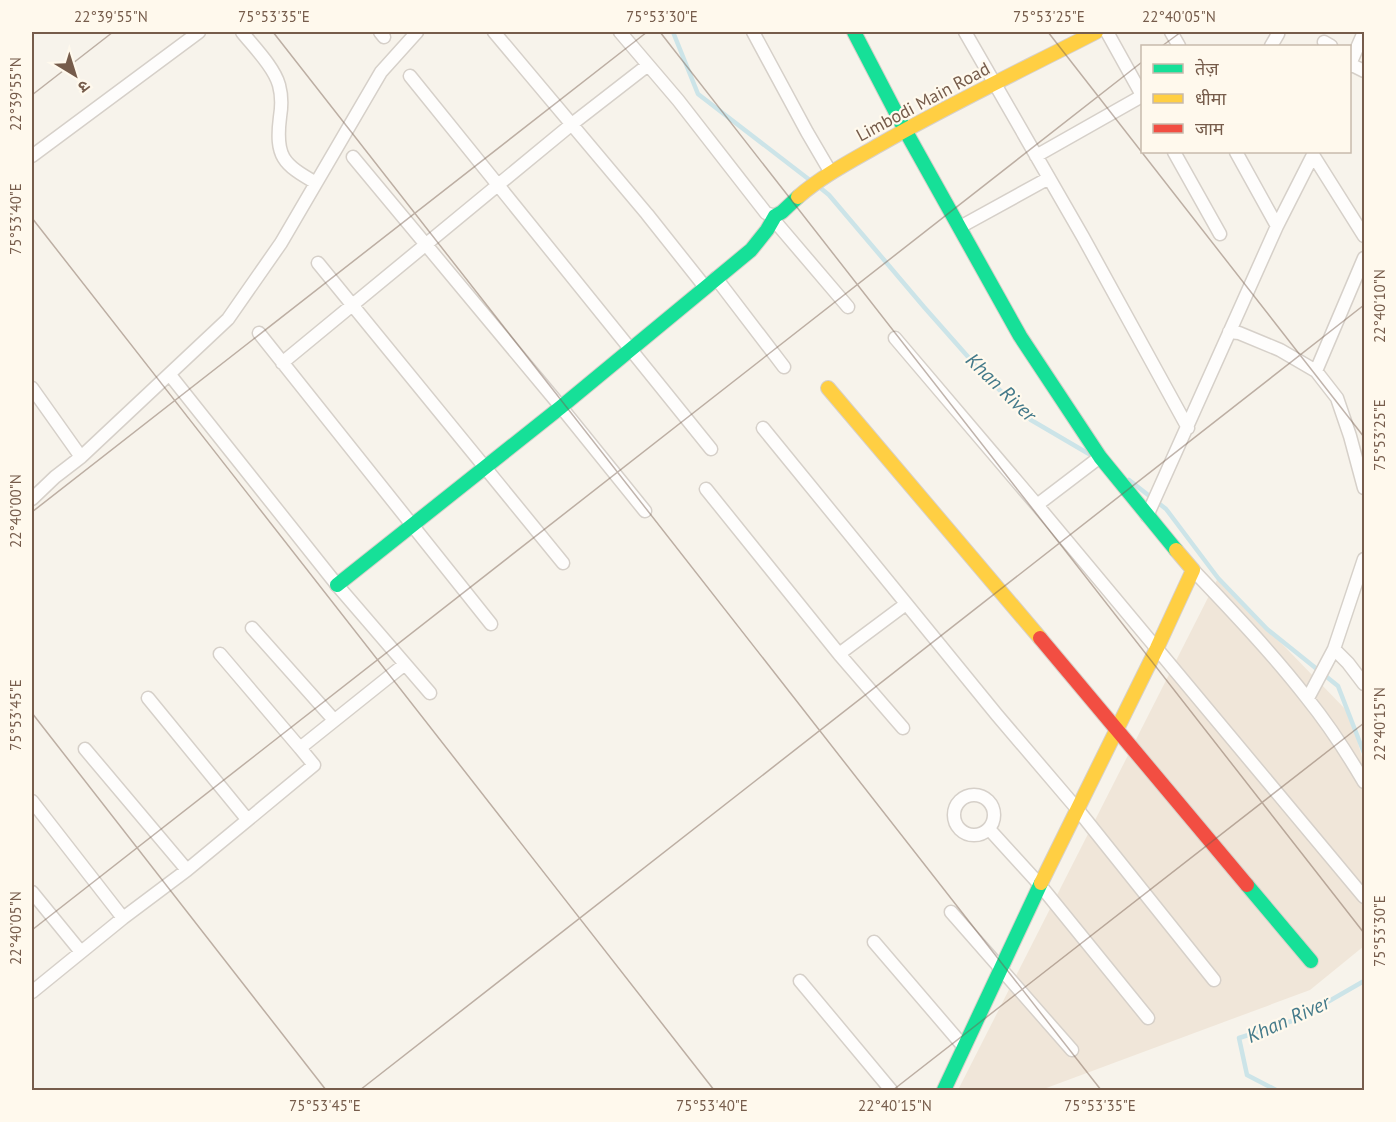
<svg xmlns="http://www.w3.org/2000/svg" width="1396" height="1122" viewBox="0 0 1396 1122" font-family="'PT Sans','Noto Sans Devanagari',sans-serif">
<rect width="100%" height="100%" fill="#f7f3eb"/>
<path fill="#f0e6d9" d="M1218 578 1350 714 1364 765V946L1310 990 1041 1090H958Z"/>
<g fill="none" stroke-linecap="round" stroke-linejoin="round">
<path stroke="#cce4e8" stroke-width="4.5" d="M673 32 698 94 811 181
M818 186 829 195 924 307 985 376 1031 420 1089 454
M1129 480 1166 509 1218 578 1267 629 1338 686 1364 753
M1276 1090 1247 1075 1239 1038 1298 1019 1364 981"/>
<g stroke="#d6d0c9" stroke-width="15">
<path id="street" d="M242 32C253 46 274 67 279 85 282 96 282 105 280 117 275 157 283 164 316 183
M380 32 384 37
M494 32 647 214 705 287
M620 32 678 100 766 213 775 216
M753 32 807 132 831 173
M965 32 1083 237 1188 428
M1107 32 1142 95
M1171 32 1179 46
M1324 42 1331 46
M1271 46 1278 34 1276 32
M1350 64 1364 32
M1350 66V64L1364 71
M410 76 711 449
M1174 152 1220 234
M1236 152 1277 226
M32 156 199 32
M1036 156 1142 96
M353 157 561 407 645 511
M773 219 848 307
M960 227 1049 178
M318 263 563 563
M716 278 784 367
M1229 332 1239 333 1280 350 1316 371 1337 398 1350 436 1364 488
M259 333 491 624
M895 338 1037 505 1364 897
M282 363 572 124 648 65
M1316 371 1364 258
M170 375 337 585 430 693
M32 388 81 457
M763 428 997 715 1078 810 1214 980
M706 489 839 654 903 728
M32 499 55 477 81 457 228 319 281 243 381 72 417 32
M1037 505 1100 457
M1147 516 1277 226 1313 155 1364 236
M1193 570C1232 611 1272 653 1307 698 1328 724 1347 753 1364 782
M252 628 334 720
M1334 649 1364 559
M220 654 300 748
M839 654 906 604
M148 698 247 819
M1308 698 1334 649 1348 663 1364 684
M85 749 187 870
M954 815a20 20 0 1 1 40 0a20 20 0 1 1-40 0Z
M32 801 123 918
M989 829 1040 885 1148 1018
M32 892 81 952
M951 912 1072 1050
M874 942 964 1047
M800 981 891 1090
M32 992 123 918 187 870 314 765 300 748 405 664"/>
</g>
<g stroke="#d7d0c9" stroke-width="16">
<path id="fast" d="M854 32 905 130 1020 336 1100 457 1176 550
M337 585 561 407 751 250 767 230 775 216 782 212 798 197
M1247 885 1311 961
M944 1090 1041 883"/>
</g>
<g stroke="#d7d0c9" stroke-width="16">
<path id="slow" d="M798 197C822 176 851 161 879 145 950 104 1024 69 1096 32
M828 388 1040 638
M1041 883 1157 648 1193 570 1176 550"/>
</g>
<g stroke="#d7d0c9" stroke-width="16">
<path id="jam" d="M1040 638 1247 885"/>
</g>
<use href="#street" stroke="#fefdfc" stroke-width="12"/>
<use href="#fast" stroke="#16e098" stroke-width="14"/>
<use href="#slow" stroke="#ffcf43" stroke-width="14"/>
<use href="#jam" stroke="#f24e42" stroke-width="14"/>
</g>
<path fill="none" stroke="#765c4b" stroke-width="1.5" stroke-opacity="0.45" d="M273 32 1101 1090M660 32 1364 933M1048 32 1364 437M1162 46 1181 32M32 95 113 32M32 218 714 1090M32 512 647 32M32 713 326 1090M32 930 1142 62M360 1090 1364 305M893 1090 1364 723"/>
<g text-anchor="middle" stroke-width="4.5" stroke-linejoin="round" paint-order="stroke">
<g font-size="18" fill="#765c4b" stroke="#fff9ed">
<text transform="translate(923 102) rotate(-28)" y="6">Limbodi Main Road</text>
</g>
<g font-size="20" font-style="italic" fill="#447a8a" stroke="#fff9ed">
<text transform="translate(1001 387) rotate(44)" y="7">Khan River</text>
<text transform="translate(1288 1019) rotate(-24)" y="7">Khan River</text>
</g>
</g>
<rect width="1396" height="1122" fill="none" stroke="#fff9ed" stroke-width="66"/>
<rect x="1141" y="45" width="210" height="108" fill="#fff9ed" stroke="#c8baac" stroke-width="1.5"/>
<rect x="1153" y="64" width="30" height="9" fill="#16e098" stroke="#c8baac" stroke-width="1.5"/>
<text x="1195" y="75" font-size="18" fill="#765c4b">तेज़</text>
<rect x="1153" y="94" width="30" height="9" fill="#ffcf43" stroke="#c8baac" stroke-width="1.5"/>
<text x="1195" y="105" font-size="18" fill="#765c4b">धीमा</text>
<rect x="1153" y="124" width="30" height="9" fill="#f24e42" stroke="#c8baac" stroke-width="1.5"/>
<text x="1195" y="135" font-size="18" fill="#765c4b">जाम</text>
<g transform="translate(75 75) rotate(142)" stroke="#fff9ed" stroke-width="4.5" paint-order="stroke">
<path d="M0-4.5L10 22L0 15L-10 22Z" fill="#765c4b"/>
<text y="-9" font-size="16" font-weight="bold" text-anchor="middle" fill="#765c4b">उ</text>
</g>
<rect x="33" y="33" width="1330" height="1056" fill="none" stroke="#765c4b" stroke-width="2"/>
<g font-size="15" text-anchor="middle" fill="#765c4b">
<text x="111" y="22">22°39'55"N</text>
<text x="274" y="22">75°53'35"E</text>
<text x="662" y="22">75°53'30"E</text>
<text x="1049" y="22">75°53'25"E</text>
<text x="1179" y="22">22°40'05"N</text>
<text transform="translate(16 94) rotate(-90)" y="5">22°39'55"N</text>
<text transform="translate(16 219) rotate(-90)" y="5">75°53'40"E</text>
<text transform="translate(1380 306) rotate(-90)" y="5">22°40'10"N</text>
<text transform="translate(1380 435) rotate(-90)" y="5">75°53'25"E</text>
<text transform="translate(16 511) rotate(-90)" y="5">22°40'00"N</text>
<text transform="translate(16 715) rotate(-90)" y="5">75°53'45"E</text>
<text transform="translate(1380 724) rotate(-90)" y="5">22°40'15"N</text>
<text transform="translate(16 928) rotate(-90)" y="5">22°40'05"N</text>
<text transform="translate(1380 931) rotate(-90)" y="5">75°53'30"E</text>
<text x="325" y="1111">75°53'45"E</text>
<text x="712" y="1111">75°53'40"E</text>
<text x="895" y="1111">22°40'15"N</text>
<text x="1100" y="1111">75°53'35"E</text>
</g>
</svg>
